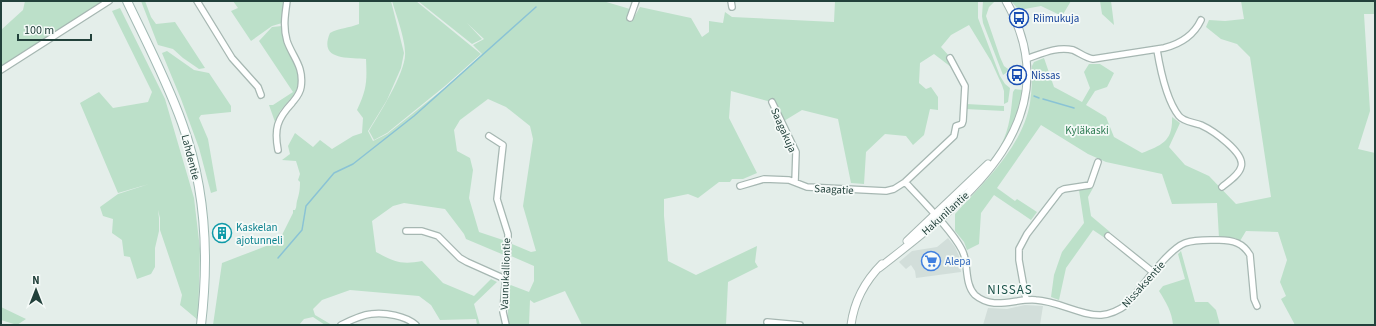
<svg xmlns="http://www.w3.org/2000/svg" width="1376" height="326" viewBox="0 0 1376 326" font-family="'Source Sans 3',sans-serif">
<rect width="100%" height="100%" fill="#e4eeea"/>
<path fill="#d2deda" d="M948 238 955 247 959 256 961 272 916 278 915 271 911 265 906 269 899 262 912 251 937 247Z
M1025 305 1043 306 1040 325H983L988 308 1007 309Z"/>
<path fill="#bce0c9" d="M25 1H103L1 67V30L23 10Z
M141 1H145L151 17 156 24 175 22 205 68 199 69 183 58 173 49 158 45Z
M233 1H283L282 23 272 26 251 41 231 11 238 8Z
M359 1H391L404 53 401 68 387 100 368 131 373 141 387 134 446 87 482 54 473 45 484 39 467 23 482 39 472 44 418 1H603L630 9 633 19 640 7 691 18 702 37 709 32V21L723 23 725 12 732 17 834 22 835 1H978V18L1000 76 1005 84 1010 88 1008 102 1004 104V91L1002 85 991 61 969 25 951 35 941 47 950 57 955 65 951 67 934 54 920 63 919 83 926 89 931 87 938 97V110L930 109 924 135 913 145 906 136 885 134 866 152 864 184 851 183 838 119 802 110 784 121 775 103 731 91 729 118 757 173 743 179H732L730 182H719L698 198 688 194 664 199V216L668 261 696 275 757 246 755 262 758 267 728 282 726 325H582L565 291 534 303 530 300 529 325H508V284L529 292 534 281V266L511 256 512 244 531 252 536 251 523 206 533 139 530 126 506 107 488 99 460 120 454 130 457 151 470 158 473 170 469 198 479 232 503 240 504 255 466 239 464 234 445 209 404 203 393 206 372 221 376 252C394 262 402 265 422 261L443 283 474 296 491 279 497 282 474 304 480 325H477L476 319 440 320 431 305 419 296 350 290 322 300 313 309 315 315 332 325H325L313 317 304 319 299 325H213L222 263 279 241 293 213V210H295C297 207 296 204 297 201 299 194 300 190 300 182L298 180 300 174 296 161 282 160 290 154 288 146 295 133 313 147 320 140 332 149 353 136 362 133 363 118 357 110C367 89 367 81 366 59 349 57 318 61 330 33 339 28 349 28 359 24Z
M392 1H416L481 54 445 86 387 133 374 140 369 131C379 114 407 71 405 52 405 39 396 14 392 1Z
M983 1H995L989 7 986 16 1000 57 1004 66 1008 69 1006 73 1003 75 983 23 982 16Z
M1011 1H1071L1062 16 1041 6 1019 10Z
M1100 1H1111L1114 25 1102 14Z
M1241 1H1375V14H1364L1370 111 1358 149 1375 153V325H1295L1281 299 1286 296 1280 282 1287 260 1278 232 1246 231 1240 241 1235 238H1219L1217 203 1172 204 1162 174 1106 162 1088 154 1041 125 997 188 1015 201 1017 199 1037 212 1031 220 994 195 981 213 979 244 967 250 964 242 955 231V214C985 181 1022 148 1030 103 1032 90 1032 78 1032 66L1034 62 1044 58 1054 87 1082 102 1090 88 1084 72 1089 64H1100L1114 73 1107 87 1095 91 1086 105 1106 117 1114 137 1142 153C1162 145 1173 141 1172 117L1180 123 1169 147 1185 165 1209 176 1236 204 1271 197 1250 57 1237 44 1221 39 1206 27 1209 20 1225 21 1244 19Z
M120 8 165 99 194 198 200 249 198 320 180 305 182 295 160 230V218L158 210 159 218V231L155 248V267L151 274 137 279 130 257 124 256 122 240 112 233 113 219 103 216 100 207 118 194 149 184 118 193 80 103 99 92 113 108 148 102 152 92 112 11Z
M282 26 284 43 294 61 298 73V84L296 92 280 111 275 122 269 105H273L293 92 259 41 272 27Z
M167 51 194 70 209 73 231 106V112L201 115 199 118 208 139 217 191 211 193 199 148 181 99 162 53Z
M1015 89 1023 90 1020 110 1002 146 1001 145C1010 128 1011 111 1013 92Z
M966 104 1004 106V111L965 109Z
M1093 188 1088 197 1091 216 1110 232 1105 238 1093 230 1066 268 1059 300 1051 297 1054 275 1062 252 1084 223 1079 190Z
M1181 251 1195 302H1208L1216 310 1220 325H1173C1172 312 1166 302 1159 291L1163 286 1185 279 1178 254Z
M1 307 26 319 17 325 1 320Z"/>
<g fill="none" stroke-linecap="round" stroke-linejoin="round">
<path stroke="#8ac3d5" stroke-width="1.5" d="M1034 96 1039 98
M1043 99 1074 108
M278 258 302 230 306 206 334 173 353 164 414 116 536 7"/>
<g stroke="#a6b7b2" stroke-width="8">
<path id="minor" d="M197 1 232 58 258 87 261 95
M731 1 732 7
M630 18 636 1
M1157 50C1160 68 1167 101 1179 116 1184 122 1193 122 1201 125 1212 130 1246 153 1241 167 1239 175 1228 182 1222 187
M1026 59C1041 54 1057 46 1073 50 1080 53 1086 58 1093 59L1164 48C1180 44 1194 35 1201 20
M1 70 109 1
M772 102 796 152 795 182
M489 136 503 145 497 199 508 234V244L503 312 506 325
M278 150C274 129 277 119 292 103 296 98 300 94 301 87 304 66 293 58 287 41 283 27 285 15 287 1
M905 182C919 197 959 237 964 255 968 267 965 285 975 295 994 311 1015 298 1036 300 1058 301 1081 316 1101 315 1111 314 1118 311 1126 305 1141 289 1167 250 1185 243 1196 239 1208 240 1219 240 1233 240 1243 243 1250 255L1254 299 1257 306
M740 186 764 179 789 180 807 187 886 191 894 189 905 182 954 136 956 126 962 124 963 121 965 86 950 58
M406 231H422L438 236 460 258 467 262 505 279
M1108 236 1154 273
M1026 299 1019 260V249L1027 234 1060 191 1064 189 1090 185 1098 162
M767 322 800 325
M341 325C351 320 361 315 371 314 385 312 406 316 416 325"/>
</g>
<g stroke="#a6b7b2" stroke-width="9">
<path id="tertiary" d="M907 241 988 164
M879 268C964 202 1074 121 1006 1
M851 325C854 302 865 281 882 264"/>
</g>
<g stroke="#a2bab4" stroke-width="10">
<path id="secondary" d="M127 1C146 41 167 81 182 123 206 188 209 258 201 325"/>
</g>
<use href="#minor" stroke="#fff" stroke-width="5.5"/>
<use href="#tertiary" stroke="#fff" stroke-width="7"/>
<use href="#secondary" stroke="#fff" stroke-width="8"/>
</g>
<defs>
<g id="bus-ring" transform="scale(1)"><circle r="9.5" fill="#f5faf8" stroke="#1a4fb4" stroke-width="1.5"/><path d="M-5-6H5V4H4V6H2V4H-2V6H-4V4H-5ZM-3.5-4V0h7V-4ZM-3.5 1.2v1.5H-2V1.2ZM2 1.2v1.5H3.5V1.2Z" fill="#1a4fb4"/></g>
<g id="building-ring" transform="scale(1)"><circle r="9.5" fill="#f5faf8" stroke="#0f9aa8" stroke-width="1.5"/><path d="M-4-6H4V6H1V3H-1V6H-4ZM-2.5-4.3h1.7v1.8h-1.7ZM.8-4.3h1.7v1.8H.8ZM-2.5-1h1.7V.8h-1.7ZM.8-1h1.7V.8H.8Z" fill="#0f9aa8"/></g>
<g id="supermarket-ring" transform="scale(1)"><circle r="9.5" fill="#f5faf8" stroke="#3f7fe0" stroke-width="1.5"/><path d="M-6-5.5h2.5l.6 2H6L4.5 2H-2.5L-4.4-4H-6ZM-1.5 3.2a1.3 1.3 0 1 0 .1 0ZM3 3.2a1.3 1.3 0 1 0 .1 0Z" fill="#3f7fe0"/></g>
</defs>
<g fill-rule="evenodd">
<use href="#bus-ring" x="1019" y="18"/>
<use href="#bus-ring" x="1017" y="75"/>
<use href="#building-ring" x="222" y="233"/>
<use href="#supermarket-ring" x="931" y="261"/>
</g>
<g text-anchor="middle" stroke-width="3.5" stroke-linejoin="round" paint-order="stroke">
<g font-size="11" fill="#164399" stroke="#f5faf8" text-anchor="start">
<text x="1033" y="22">Riimukuja</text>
<text x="1031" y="79">Nissas</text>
</g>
<g font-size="11" fill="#22413b" stroke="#f5faf8">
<text transform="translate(784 130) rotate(66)" y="4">Saagakuja</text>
<text transform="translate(191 157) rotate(76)" y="4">Lahdentie</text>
<text transform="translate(834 189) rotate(3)" y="4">Saagatie</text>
<text transform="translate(945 213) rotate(-42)" y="4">Hakunilantie</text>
<text transform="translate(505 274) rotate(-88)" y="4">Vaunukalliontie</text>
<text transform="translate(1143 284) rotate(-48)" y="4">Nissaksentie</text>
</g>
<g font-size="11" fill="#2b7a50" stroke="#f5faf8">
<text x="1087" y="134">Kyläkaski</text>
</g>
<g font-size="11" fill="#0d838f" stroke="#f5faf8" text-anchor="start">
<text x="236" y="231">Kaskelan<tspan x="236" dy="13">ajotunneli</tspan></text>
</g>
<g font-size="11" fill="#366cbe" stroke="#f5faf8" text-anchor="start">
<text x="945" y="265">Alepa</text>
</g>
<g font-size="13" letter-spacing="1" fill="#1d544b" stroke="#f5faf8">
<text x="1010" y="294">NISSAS</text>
</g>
</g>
<rect width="1376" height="326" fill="none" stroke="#22413b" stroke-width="4"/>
<g transform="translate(36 290)" stroke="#f5faf8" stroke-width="3" paint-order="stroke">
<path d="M0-3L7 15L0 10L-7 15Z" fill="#22413b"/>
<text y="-6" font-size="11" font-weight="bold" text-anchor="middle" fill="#22413b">N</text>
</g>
<path d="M18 34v6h73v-6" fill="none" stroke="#22413b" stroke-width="2"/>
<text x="24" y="34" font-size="12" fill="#22413b" stroke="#f5faf8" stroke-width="3" paint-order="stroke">100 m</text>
</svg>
